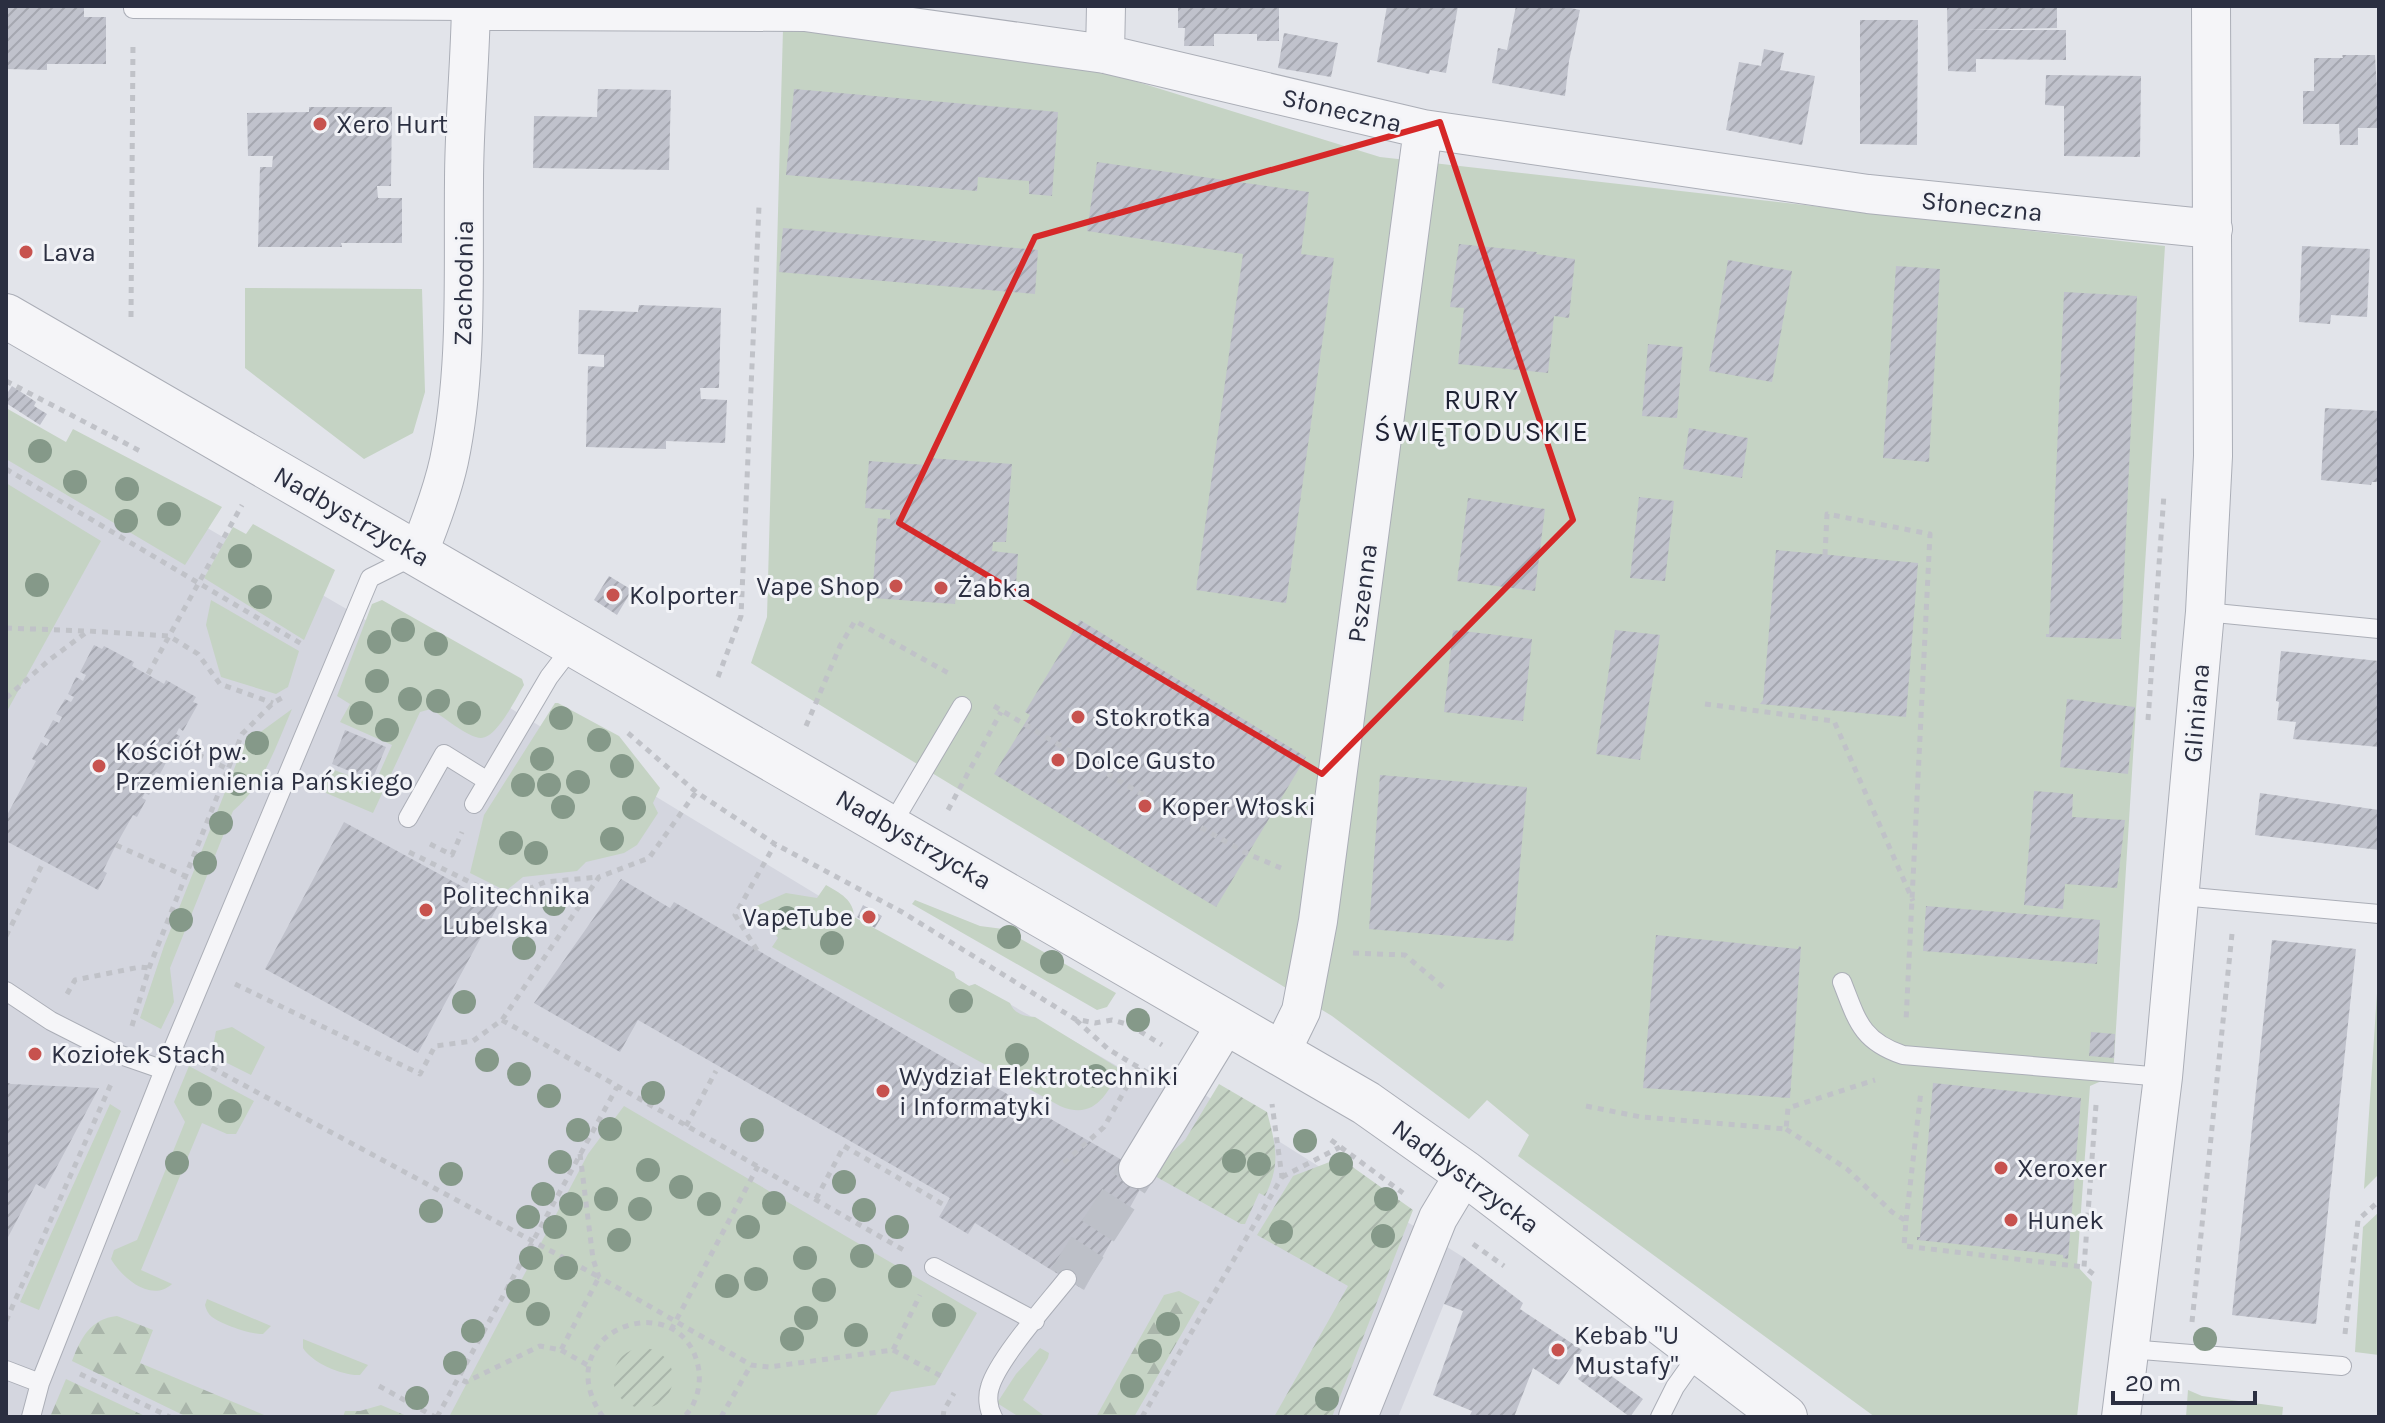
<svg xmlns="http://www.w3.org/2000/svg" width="2385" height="1423" viewBox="0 0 2385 1423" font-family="Karla,sans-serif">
<defs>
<pattern id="forest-firs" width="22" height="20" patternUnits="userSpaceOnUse" patternTransform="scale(2)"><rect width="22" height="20" fill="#c5d3c4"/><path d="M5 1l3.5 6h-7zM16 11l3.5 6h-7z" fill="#a9b5aa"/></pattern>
<pattern id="garden-furrows" width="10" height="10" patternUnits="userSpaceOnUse" patternTransform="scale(2)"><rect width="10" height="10" fill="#c5d3c4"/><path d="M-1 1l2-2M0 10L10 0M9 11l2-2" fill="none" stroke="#a9b5aa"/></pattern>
<pattern id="building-hatch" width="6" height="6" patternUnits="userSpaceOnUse" patternTransform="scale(2)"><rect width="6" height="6" fill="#c0c2cc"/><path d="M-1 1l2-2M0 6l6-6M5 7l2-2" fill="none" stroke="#a5a7b0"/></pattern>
</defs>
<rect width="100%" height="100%" fill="#e2e4ea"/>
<path fill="#d4d6df" d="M6 411 362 618 895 942 954 972 956 978 969 986 975 984 1150 1085 1178 1078 1463 1257 1398 1417H6Z"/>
<path fill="#c5d3c4" d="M783 29 1073 62 1380 157 2165 246 2113 1076 2090 1086 2077 1266 2092 1282 2077 1417H1875L1518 1156 1529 1135 1487 1100 1469 1119 1332 1016 751 663 767 617Z
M245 288 422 289 425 392 413 433 364 459 245 368Z
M6 408 66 442 73 429 222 507 185 565 6 459Z
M6 483 101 541 6 713Z
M253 524 335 570 304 640 204 578 233 527 246 534Z
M211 600 299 651 288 687 276 694 221 677 206 625Z
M382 600 522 679 524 685C516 698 497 738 481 738 469 738 442 716 431 709L420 712 373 813 319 790 329 768 374 785 392 745 340 722 350 704 337 696 372 604Z
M555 703H558L619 736 660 788 653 803 658 813 637 845 624 853 586 862 577 871 523 877 506 891 470 873 484 815Z
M292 709C276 746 264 785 233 811L170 968 174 1002 161 1029 140 1018 164 946 244 744Z
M826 885C840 893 854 900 854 917L954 972 956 978 969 986 975 984 1010 1003C1014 1014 1026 1017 1035 1017L1120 1069C1106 1097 1093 1120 1060 1106L772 947 778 938 754 907 786 893 817 898Z
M915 900 980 926 1003 929 1116 993 1107 1007 1097 1010 912 904Z
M2379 963V1174L2364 1189Z
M232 1027 265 1047 251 1075 217 1058 212 1052 216 1031Z
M189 1066 254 1101 236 1134H227L202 1123 141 1270 172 1284C151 1303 122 1278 111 1259L114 1250 137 1240 185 1122 174 1102Z
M110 1104 121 1111 39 1310 20 1302Z
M624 1106 977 1313 935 1385 891 1392 875 1417H449L588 1154Z
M2379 1212V1355L2355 1352 2363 1227Z
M207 1299 271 1326 263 1334C252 1335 221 1324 212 1317 208 1314 206 1309 205 1305Z
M303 1339 368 1365 360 1375C343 1376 312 1363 303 1348Z
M1040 1348 1049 1353 1048 1358 1023 1400 1043 1415 1019 1417 997 1403 1016 1374Z
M2188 1390 2202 1396 2283 1407 2282 1417H2186Z"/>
<path fill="url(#forest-firs)" d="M1179 1291 1200 1302 1134 1417H1096L1164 1295Z
M117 1316 153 1330 140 1363 269 1417H187L72 1361C81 1338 90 1319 117 1316Z
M66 1379 147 1417H50Z
M381 1405 409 1417H343L345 1411H360Z"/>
<path fill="url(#garden-furrows)" d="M1219 1084 1267 1112C1276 1146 1281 1164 1265 1196L1259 1193 1245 1224H1241L1153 1175 1156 1167 1185 1140Z
M1340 1158 1413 1210 1332 1417H1274L1348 1286 1257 1235 1293 1176Z
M613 1378a30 30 0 1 1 60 0a30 30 0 1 1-60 0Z"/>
<path fill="url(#building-hatch)" d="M6 6H84V17H106V64H47V70L6 69Z
M1178 6H1279V41H1257V34H1214V46H1184L1185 28H1178Z
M1387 6H1458L1446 73 1430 70 1429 74 1377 62Z
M1516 6H1562L1580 10 1569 61 1565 96 1492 83 1498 48 1507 50Z
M1947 6H2057V28L1965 30H2066V60L1976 59V72L1948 71Z
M1860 20H1918L1917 145 1860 144Z
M1284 33 1338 43 1331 77 1278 68Z
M1764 49 1784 53 1780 70 1815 76 1802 145 1726 130 1739 62 1761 66Z
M2342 55H2375L2379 128H2358V145H2340L2339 124H2303V91H2314V58H2343Z
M2046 75 2141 76 2140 157 2064 156V106L2045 105Z
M598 89 671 90 669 170 533 168 534 116 597 117Z
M794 89 1058 112 1052 196 1029 194V181L978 177 977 191 786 175Z
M309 107H392L391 186H377L378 198H402V243H341L342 247H258L260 167H272L273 156H248L247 113 309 112Z
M1097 162 1309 192 1301 254 1334 258 1286 603 1196 590 1243 254 1087 231Z
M783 228 1038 250 1035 294 779 272Z
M1459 244 1537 252 1536 254 1575 259 1569 318 1554 316 1548 373 1458 364 1464 308 1450 307Z
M2302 246 2370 249 2367 317 2331 315 2330 324 2299 322Z
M1728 260 1792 271 1772 382 1709 371Z
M1896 266 1940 269 1929 462 1883 458Z
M2064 292 2137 296 2121 639 2046 637V634H2049Z
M639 305 721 308 719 388H700L701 399 727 400 725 443 666 441V449L586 447 588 366 604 367V355L578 354 579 310 638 312Z
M1648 344 1683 347 1677 418 1642 416Z
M12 386 36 402 34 406 47 414 40 425 6 403V395Z
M2325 408 2379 411V482H2372L2371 485 2321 480Z
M1689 428 1748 438 1742 478 1683 469Z
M928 458 1012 464 1006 542H993L992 551 1018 554 1015 599 956 595 955 604 872 598 878 518 890 519V510L865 508 869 461 926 465Z
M1639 497 1674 501 1665 581 1630 578Z
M1468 498 1545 509 1535 591 1457 581Z
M1776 550 1918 563 1906 717 1760 704 1763 700Z
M609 576 632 590 617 615 594 600Z
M1080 620 1306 757 1216 907 994 774 1030 715 1025 712Z
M1453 630 1532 639 1523 721 1444 712Z
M1615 630 1660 635 1640 760 1596 754Z
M94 645 102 649 104 646 134 662 132 666 159 681 164 684 166 680 196 697 193 702 198 704 183 731 179 728 176 734 180 736 172 752 168 750 165 754 169 757 160 774 156 772 153 777 158 779 149 795 145 793 142 798 146 800 137 817 133 815 116 845 103 871 107 873 98 890 6 841V817L36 761 32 759 41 742 47 746 50 740 44 737 53 720 59 723 62 717 56 714 65 699 71 702 74 697 68 694 76 677 83 681 86 675 80 672Z
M2281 651 2379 661V747L2293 739 2296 722 2277 720 2279 702 2276 701Z
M2067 699 2135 707 2128 774 2060 767Z
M345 730 386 747 372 780 332 764Z
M1380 775 1527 787 1513 941 1369 929Z
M2034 791 2073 794 2072 817 2125 820 2117 888 2065 884 2063 909 2024 905Z
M2260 793 2379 810V850L2255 835Z
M344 822 498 906 418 1053 265 969Z
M621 879 670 908 674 902 1148 1175 1084 1290 975 1223 968 1234 939 1217 950 1198 638 1020 620 1052 534 1003Z
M863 905 882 916 875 928 857 917Z
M1926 906 2100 920 2097 964 1923 951Z
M1656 935 1798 949 1799 946 1801 947 1790 1098 1643 1088Z
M2272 940 2356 949 2316 1324 2232 1315Z
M2091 1032 2115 1034 2114 1058 2089 1056Z
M6 1082 11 1084 99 1088 45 1189 36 1184 6 1241Z
M1933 1083 2081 1098 2068 1259 2063 1258V1255L1917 1240V1237H1920Z
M1463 1257 1523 1303 1520 1309 1582 1350 1559 1385 1533 1368 1514 1417H1469L1472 1411 1433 1395 1463 1311 1444 1304Z
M1591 1361 1643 1399 1630 1417 1578 1379Z"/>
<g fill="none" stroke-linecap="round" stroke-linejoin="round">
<path stroke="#bdc0c8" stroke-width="38" stroke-dasharray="38 19" stroke-linecap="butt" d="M1067 1279 1138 1169"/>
<g stroke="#abaeb7" stroke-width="20">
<path id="service" d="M133 6V9L471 11
M2205 612 2379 629
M474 804 549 677 575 643
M408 818 444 754 486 780
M891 826 962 706
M2181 896 2379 914
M1842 982C1857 1020 1861 1041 1903 1055L2163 1077
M6 991 51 1021 112 1052 164 1070
M934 1267 1035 1321
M2129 1349 2342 1366
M6 1370 40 1383
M31 1417 40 1383 164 1070 370 578 416 555
M993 1417C988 1409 987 1396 990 1387 998 1359 1048 1303 1067 1279
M1660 1417 1675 1387 1699 1353"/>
</g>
<g stroke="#abaeb7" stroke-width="40">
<path id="minor" d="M471 11 805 12 1105 54 1423 129 1868 194 2213 229
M1105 54 1106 6
M418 554C430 524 442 493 449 461 468 370 463 275 464 182 464 124 470 65 471 6
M1281 1052 1301 1011 1318 921 1423 129
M1138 1169 1228 1021
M1358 1417 1438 1218 1465 1173
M2121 1417 2163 1077 2205 612 2213 456 2211 6"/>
</g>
<g stroke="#abaeb7" stroke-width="46">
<path id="tertiary" d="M6 316 1366 1103 1465 1173 1785 1417"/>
</g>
<path stroke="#c0c2c8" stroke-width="5" stroke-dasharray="6 6" stroke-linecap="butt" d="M131 317 133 42
M6 381 142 452
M6 469 305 646
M1825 555 1827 514 1930 534 1906 1021
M6 628 87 631
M148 674 242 505
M718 677 741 616 759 206
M6 698 48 661 88 631 169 636 198 654 220 684 273 703
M1705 704 1834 721 1913 901
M994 706 1138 792 1248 854 1281 868
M2148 720 2164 494
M806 726 840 646 855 621 950 674
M628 733 696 792 775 844 902 912 1075 1019 1095 1023 1112 1020 1130 1025 1162 1045
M176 744 228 769
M948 810 1001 712
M430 844 452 855 462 832
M116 845 185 876
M409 852 504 899 545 882 599 877
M6 936 44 861
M757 950 735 915 775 844
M1353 953 1405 955 1444 988
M235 984 420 1074 435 1046 473 1041 502 1020 599 877 649 858 696 792
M67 994 75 980 140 967 149 968
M502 1020 907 1252
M1076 1020 1108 1049 1148 1073
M132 1026 149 968 242 734 273 703 285 696
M201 1062 599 1277 561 1350 540 1346 466 1382 458 1378
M2096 1105 2084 1267 2096 1276
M1586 1106 1641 1117 1786 1129 1788 1108 1875 1080
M686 1126 716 1071
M1786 1129 1847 1169 1892 1212 1906 1221 1904 1246 2084 1267
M1331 1140 1403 1193
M580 1154 593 1259 599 1277 751 1365 769 1367 893 1350 920 1295
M1064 1163 1104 1127 1138 1067
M1282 1177 1340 1147
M816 1199 844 1146 946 1206
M1906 1221 1921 1091
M1473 1244 1504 1266
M6 1321 111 1084
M2192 1322 2232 934
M671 1330 758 1166
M2345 1334 2358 1220 2379 1201
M561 1350 589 1366
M893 1350 941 1376
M80 1374 170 1417
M379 1386 435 1417
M437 1417 617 1087
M603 1417C542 1330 685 1280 699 1371 701 1388 695 1406 684 1417
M721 1417 751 1365
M943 1417 944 1410 954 1393
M1142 1417 1282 1177 1272 1104"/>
<use href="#service" stroke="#f5f5f8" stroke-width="18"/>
<use href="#minor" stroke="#f5f5f8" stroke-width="38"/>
<use href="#tertiary" stroke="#f5f5f8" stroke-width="44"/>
</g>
<g fill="#859989">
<circle cx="40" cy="451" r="12"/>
<circle cx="75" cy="482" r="12"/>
<circle cx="127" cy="489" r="12"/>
<circle cx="169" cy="514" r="12"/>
<circle cx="126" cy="521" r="12"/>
<circle cx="240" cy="556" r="12"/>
<circle cx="37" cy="585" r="12"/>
<circle cx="260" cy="597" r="12"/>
<circle cx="403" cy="630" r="12"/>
<circle cx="379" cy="642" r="12"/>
<circle cx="436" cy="644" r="12"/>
<circle cx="377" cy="681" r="12"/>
<circle cx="410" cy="699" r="12"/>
<circle cx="438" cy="701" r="12"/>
<circle cx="361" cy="713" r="12"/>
<circle cx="469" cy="713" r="12"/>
<circle cx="561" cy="718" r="12"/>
<circle cx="387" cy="730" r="12"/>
<circle cx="599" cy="740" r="12"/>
<circle cx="257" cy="743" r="12"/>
<circle cx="542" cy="759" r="12"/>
<circle cx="622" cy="766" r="12"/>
<circle cx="578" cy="782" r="12"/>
<circle cx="238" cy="784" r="12"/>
<circle cx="523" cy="785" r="12"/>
<circle cx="549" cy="785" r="12"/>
<circle cx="563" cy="807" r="12"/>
<circle cx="634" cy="808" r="12"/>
<circle cx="221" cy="823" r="12"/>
<circle cx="612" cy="839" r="12"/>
<circle cx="511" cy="843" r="12"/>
<circle cx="536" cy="853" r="12"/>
<circle cx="205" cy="863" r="12"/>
<circle cx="554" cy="904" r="12"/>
<circle cx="787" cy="918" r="12"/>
<circle cx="181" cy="920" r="12"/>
<circle cx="1009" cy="937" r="12"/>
<circle cx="832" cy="943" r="12"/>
<circle cx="524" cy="948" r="12"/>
<circle cx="1052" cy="962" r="12"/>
<circle cx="961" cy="1001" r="12"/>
<circle cx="464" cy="1002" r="12"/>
<circle cx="1138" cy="1020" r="12"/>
<circle cx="1017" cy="1055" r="12"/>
<circle cx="487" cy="1060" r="12"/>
<circle cx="519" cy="1074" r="12"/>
<circle cx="1096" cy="1076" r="12"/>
<circle cx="653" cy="1093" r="12"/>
<circle cx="200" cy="1094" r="12"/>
<circle cx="549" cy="1096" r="12"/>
<circle cx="230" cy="1111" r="12"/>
<circle cx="610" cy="1129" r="12"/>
<circle cx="578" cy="1130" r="12"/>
<circle cx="752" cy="1130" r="12"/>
<circle cx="1305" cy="1141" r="12"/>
<circle cx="1234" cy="1161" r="12"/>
<circle cx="560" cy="1162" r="12"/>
<circle cx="177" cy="1163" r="12"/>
<circle cx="1259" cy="1164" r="12"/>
<circle cx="1341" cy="1164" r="12"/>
<circle cx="648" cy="1170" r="12"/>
<circle cx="451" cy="1174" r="12"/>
<circle cx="844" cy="1182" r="12"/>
<circle cx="681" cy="1187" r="12"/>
<circle cx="543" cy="1194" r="12"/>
<circle cx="606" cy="1199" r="12"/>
<circle cx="1386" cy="1199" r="12"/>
<circle cx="774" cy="1203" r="12"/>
<circle cx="571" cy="1204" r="12"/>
<circle cx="709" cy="1204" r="12"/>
<circle cx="640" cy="1209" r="12"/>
<circle cx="864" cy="1210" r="12"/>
<circle cx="431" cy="1211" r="12"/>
<circle cx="528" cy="1217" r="12"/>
<circle cx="555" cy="1227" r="12"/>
<circle cx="748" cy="1227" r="12"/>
<circle cx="897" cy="1227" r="12"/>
<circle cx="1281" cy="1232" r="12"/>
<circle cx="1383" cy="1236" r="12"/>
<circle cx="619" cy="1240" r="12"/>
<circle cx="862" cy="1256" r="12"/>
<circle cx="531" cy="1258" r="12"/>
<circle cx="805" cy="1258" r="12"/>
<circle cx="566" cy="1268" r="12"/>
<circle cx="900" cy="1276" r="12"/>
<circle cx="756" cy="1279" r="12"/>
<circle cx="727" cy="1286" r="12"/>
<circle cx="824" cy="1290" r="12"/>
<circle cx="518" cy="1291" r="12"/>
<circle cx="538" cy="1314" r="12"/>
<circle cx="944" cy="1315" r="12"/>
<circle cx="806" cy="1318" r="12"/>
<circle cx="1168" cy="1324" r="12"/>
<circle cx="473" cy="1331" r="12"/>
<circle cx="856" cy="1335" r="12"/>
<circle cx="792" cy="1339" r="12"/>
<circle cx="2205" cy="1339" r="12"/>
<circle cx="1150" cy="1351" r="12"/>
<circle cx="455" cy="1363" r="12"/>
<circle cx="1132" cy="1386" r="12"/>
<circle cx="417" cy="1398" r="12"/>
<circle cx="1327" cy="1399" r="12"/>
</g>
<path fill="none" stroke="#d62828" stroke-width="6" stroke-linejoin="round" d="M1440 122 1573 520 1322 774 899 523 1035 237Z"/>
<g fill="#c7524e" stroke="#f2f3f7" stroke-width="3">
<circle cx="320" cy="124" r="8"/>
<circle cx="26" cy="252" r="8"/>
<circle cx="896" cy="586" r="8"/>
<circle cx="941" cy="588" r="8"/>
<circle cx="613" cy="595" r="8"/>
<circle cx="1078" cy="717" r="8"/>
<circle cx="1058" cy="760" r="8"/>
<circle cx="99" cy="766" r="8"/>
<circle cx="1145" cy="806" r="8"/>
<circle cx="426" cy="910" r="8"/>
<circle cx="869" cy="917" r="8"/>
<circle cx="35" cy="1054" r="8"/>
<circle cx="883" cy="1091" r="8"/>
<circle cx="2001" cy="1168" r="8"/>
<circle cx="2011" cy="1220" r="8"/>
<circle cx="1558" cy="1350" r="8"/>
</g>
<g text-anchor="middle" stroke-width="6" stroke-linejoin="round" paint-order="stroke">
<g font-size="26" fill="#2b2f41" stroke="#f2f3f7">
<text transform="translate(1342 110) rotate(13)" y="9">Słoneczna</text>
<text transform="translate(1982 206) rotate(6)" y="9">Słoneczna</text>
<text transform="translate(463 283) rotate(-89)" y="9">Zachodnia</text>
<text transform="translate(352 516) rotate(30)" y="9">Nadbystrzycka</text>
<text transform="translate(1362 593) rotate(-83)" y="9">Pszenna</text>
<text transform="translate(2196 713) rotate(-85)" y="9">Gliniana</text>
<text transform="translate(914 839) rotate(30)" y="9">Nadbystrzycka</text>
<text transform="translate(1466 1176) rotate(36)" y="9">Nadbystrzycka</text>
</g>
<g font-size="26" fill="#2b2f41" stroke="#f2f3f7" text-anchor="start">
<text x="336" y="133">Xero Hurt</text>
<text x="42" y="261">Lava</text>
<text x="880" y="595" text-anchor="end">Vape Shop</text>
<text x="957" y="597">Żabka</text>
<text x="629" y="604">Kolporter</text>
<text x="1094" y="726">Stokrotka</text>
<text x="115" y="760">Kościół pw.<tspan x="115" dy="30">Przemienienia Pańskiego</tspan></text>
<text x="1074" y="769">Dolce Gusto</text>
<text x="1161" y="815">Koper Włoski</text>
<text x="442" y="904">Politechnika<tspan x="442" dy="30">Lubelska</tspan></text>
<text x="853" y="926" text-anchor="end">VapeTube</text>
<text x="51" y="1063">Koziołek Stach</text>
<text x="899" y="1085">Wydział Elektrotechniki<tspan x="899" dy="30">i Informatyki</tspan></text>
<text x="2017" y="1177">Xeroxer</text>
<text x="2027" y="1229">Hunek</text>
<text x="1574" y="1344">Kebab "U<tspan x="1574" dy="30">Mustafy"</tspan></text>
</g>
<g font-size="28" letter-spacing="2" fill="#1d2032" stroke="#f2f3f7">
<text x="1482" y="409">RURY<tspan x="1482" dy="32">ŚWIĘTODUSKIE</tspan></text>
</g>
</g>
<rect width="2385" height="1423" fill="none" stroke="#2b2f41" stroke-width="16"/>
<path d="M2113 1391v12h142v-12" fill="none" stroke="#2b2f41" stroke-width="4"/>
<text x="2125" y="1391" font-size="24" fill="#2b2f41" stroke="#f2f3f7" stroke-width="6" paint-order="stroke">20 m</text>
</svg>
